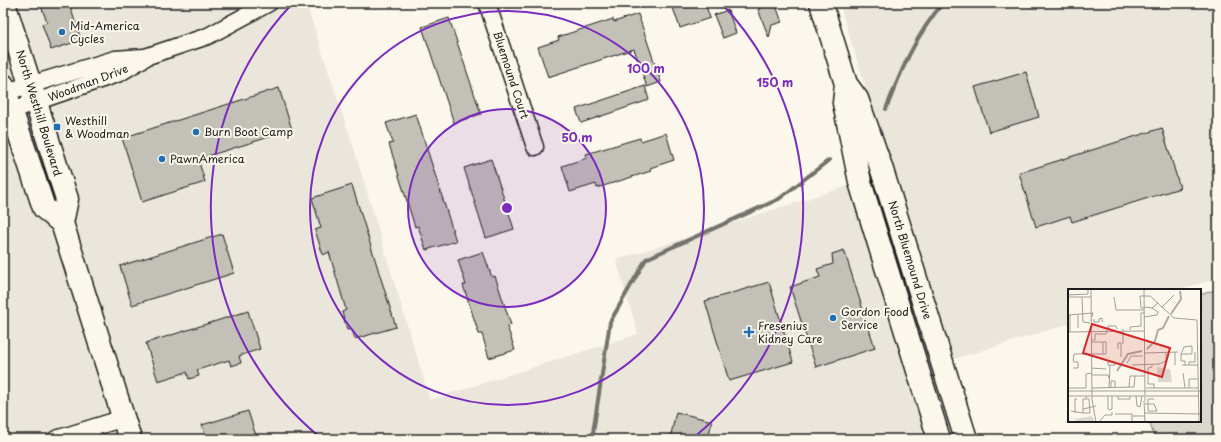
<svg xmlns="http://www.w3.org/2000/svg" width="1221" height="442" viewBox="0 0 1221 442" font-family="'Playpen Sans',sans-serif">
<rect width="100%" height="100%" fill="#fbf7ec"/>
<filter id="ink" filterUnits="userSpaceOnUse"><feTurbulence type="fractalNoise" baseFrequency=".025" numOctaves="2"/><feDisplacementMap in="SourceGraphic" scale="8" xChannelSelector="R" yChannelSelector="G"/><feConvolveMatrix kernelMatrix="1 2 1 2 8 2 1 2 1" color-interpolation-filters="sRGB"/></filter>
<g filter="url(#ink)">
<path fill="#eae6dc" d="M3 3H306L354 149 430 400 638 334 616 260 854 184 931 439H3Z
M839 3H1218V278L1179 290H1069V324L951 360Z"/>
<path fill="#dad7ce" stroke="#7b7a75" d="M1218 289V439H1155L1149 421H1200V295Z"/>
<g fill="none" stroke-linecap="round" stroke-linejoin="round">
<path stroke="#74726e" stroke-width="4" d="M886 109C902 69 915 36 943 3
M592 439 610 322 646 259 779 199 829 160"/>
</g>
<path fill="#c3c0b8" stroke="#1c1c1c" d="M40 3H69L81 40 51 50 42 24 47 22Z
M688 3H705L710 18 680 28 673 8Z
M775 3 782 22 772 25 769 38 758 9Z
M728 10 736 33 723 38 714 15Z
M638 14 661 82 647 87 634 49 548 77 538 47 559 40 558 37 613 19 614 22Z
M449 18 481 114 454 123 422 27Z
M1026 72 1039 117 989 132 975 87Z
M645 86 649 100 581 123 576 109Z
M279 88 292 130 198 159 205 182 142 202 122 138Z
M416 114 456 241 426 250 418 226 415 227 389 144 393 143 386 123Z
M1162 128 1180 188 1072 222 1070 216 1036 227 1019 173Z
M666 133 674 160 650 168 651 171 597 188 596 184 570 192 562 166 587 158 586 154 640 138 641 141Z
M491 159 514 229 486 238 464 168Z
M352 185 396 327 355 339 352 329 347 330 342 312 346 310 329 252 323 255 315 230 321 228 312 198Z
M222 234 234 273 132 305 120 266Z
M844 250 875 348 816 367 790 287 820 277 817 269 833 264 832 254Z
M483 252 492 277 495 276 511 325 507 326 515 350 489 358 482 334H479L463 285H466L458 260Z
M769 282 793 362 729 381 705 301Z
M248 311 260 349 239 356 241 363 231 366 229 360 197 370 199 376 189 379 187 372 158 381 146 343Z
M248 411 257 439H206L202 425Z
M676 412 712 421 708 439H670Z"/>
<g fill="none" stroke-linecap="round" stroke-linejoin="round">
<g stroke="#1c1c1c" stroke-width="19">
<path id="street" d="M487 3 535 147
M3 93 115 59 144 57
M3 113 120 73 148 56 208 36 269 3
M56 439 124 418"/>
</g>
<g stroke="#1c1c1c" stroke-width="25">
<path id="secondary" d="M4 3 67 199 62 223 130 439
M821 3 846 84 857 99 881 167 966 439
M846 84 844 103 860 182 939 439
M3 85 44 208 62 223"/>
</g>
<use href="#street" stroke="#fbf7ec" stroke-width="16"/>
<use href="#secondary" stroke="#fbf7ec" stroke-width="22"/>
</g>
</g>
<circle cx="507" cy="208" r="99" fill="#7b2cbf" fill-opacity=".12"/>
<g fill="none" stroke="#7b2cbf" stroke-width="2">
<circle cx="507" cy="208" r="99"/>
<circle cx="507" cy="208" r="197"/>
<path d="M321 438A296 296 0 0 1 292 4M722 4A296 296 0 0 1 693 438"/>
</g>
<g fill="#1f6fb2" stroke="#fbf7ec" stroke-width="1.5">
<circle cx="62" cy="32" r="4"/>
<rect x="53" y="123" width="8" height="8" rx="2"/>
<circle cx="196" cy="132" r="4"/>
<circle cx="162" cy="159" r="4"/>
<circle cx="833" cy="318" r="4"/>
<path d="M747 326h4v4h4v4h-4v4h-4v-4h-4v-4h4z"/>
</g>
<g text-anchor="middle" stroke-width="4" stroke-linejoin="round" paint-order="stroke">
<g font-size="11" fill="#1c1c1c" stroke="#fbf7ec" text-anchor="start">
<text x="70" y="30">Mid-America<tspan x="70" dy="13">Cycles</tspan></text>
<text x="65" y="125">Westhill<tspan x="65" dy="13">&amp; Woodman</tspan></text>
<text x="204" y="136">Burn Boot Camp</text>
<text x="170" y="163">PawnAmerica</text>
<text x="841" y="316">Gordon Food<tspan x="841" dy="13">Service</tspan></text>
<text x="758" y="330">Fresenius<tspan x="758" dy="13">Kidney Care</tspan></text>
</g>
<g font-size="11" fill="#1c1c1c" stroke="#fbf7ec">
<text transform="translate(511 75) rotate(72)" y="4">Bluemound Court</text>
<text transform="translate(88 83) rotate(-21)" y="4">Woodman Drive</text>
<text transform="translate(39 113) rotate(73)" y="4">North Westhill Boulevard</text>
<text transform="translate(910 260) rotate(73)" y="4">North Bluemound Drive</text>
</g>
</g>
<g transform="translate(1068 289)">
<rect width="133" height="133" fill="#fbf7ec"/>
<path d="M89 78 102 80 104 93H90ZM0 125 7 130 24 127 27 133H10Z" fill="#dad7ce"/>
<path fill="none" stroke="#afaca5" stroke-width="2" d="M103 25 113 10 112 2M79 60 87 52 90 41 95 39 101 27M49 82 60 65 74 62"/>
<path fill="none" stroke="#a29f99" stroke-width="1" d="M23 0 24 110M76 0 77 112M0 6 20 5V0M0 8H23M14 8 15 33 22 34M46 8 48 21H76M76 18 84 19 90 14M94 18 106 6M76 19H73L72 7H82L106 29 129 31 131 133M0 26 25 24 24 28M2 26V43M10 26V39M76 28 89 26 90 23 84 19M26 30V33H31V30L34 29V33M55 40V55M41 41 40 37H48L49 40M62 41V38L73 37V24H76M0 43 76 42M23 51H27V45H38L39 41M23 53H35V65H23M35 53H38V65H35M124 57V65H113L116 58ZM50 60V54H53V68M107 63V76M77 64 110 63M113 65V72H117V76M5 72 6 65H23M5 73H10V79H5M40 73H46L47 76H40ZM59 74 63 67H75M64 76 91 75 98 72V64M84 76V78L80 79V95H86V99M114 76H130M121 76V73H127V63M23 79 38 80M115 84 117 99M24 86H40L41 89M61 98 62 87H76M0 99H18V85L24 84M24 99 66 98 67 87M41 99 42 76M43 99V92H47V99M78 99H130M121 99V90H130M0 102H133M0 107H23M24 107H76M40 107V120L42 121 44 120V107M50 107V110H62V107M68 107 69 117 72 118 74 107M78 107H130M18 110H21L22 124H15V110H18V107M24 110 28 133M76 112 77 133M77 115H86L89 122H80V110H86M15 120 28 117M3 122 15 124M7 124V110H9M77 124 133 125M47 125H64V133M64 127H77M31 133 37 126H44V123"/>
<path fill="#d62828" fill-opacity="0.15" stroke="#d62828" stroke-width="2" d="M24 35 102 59 94 88 15 64Z"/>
<rect width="133" height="133" fill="none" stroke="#1c1c1c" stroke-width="2"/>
</g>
<circle cx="507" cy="208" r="6" fill="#7b2cbf" stroke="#fbf7ec" stroke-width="2"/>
<g font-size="12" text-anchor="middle" font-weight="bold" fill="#7b2cbf" stroke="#fbf7ec" stroke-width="4" stroke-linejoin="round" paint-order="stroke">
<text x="646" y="73">100 m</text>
<text x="775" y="87">150 m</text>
<text x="577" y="142">50 m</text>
</g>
<rect width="1221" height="442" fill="none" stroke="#fbf7ec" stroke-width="16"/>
<rect x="8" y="8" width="1205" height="426" fill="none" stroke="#1c1c1c" stroke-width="1.5" filter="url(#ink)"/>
</svg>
